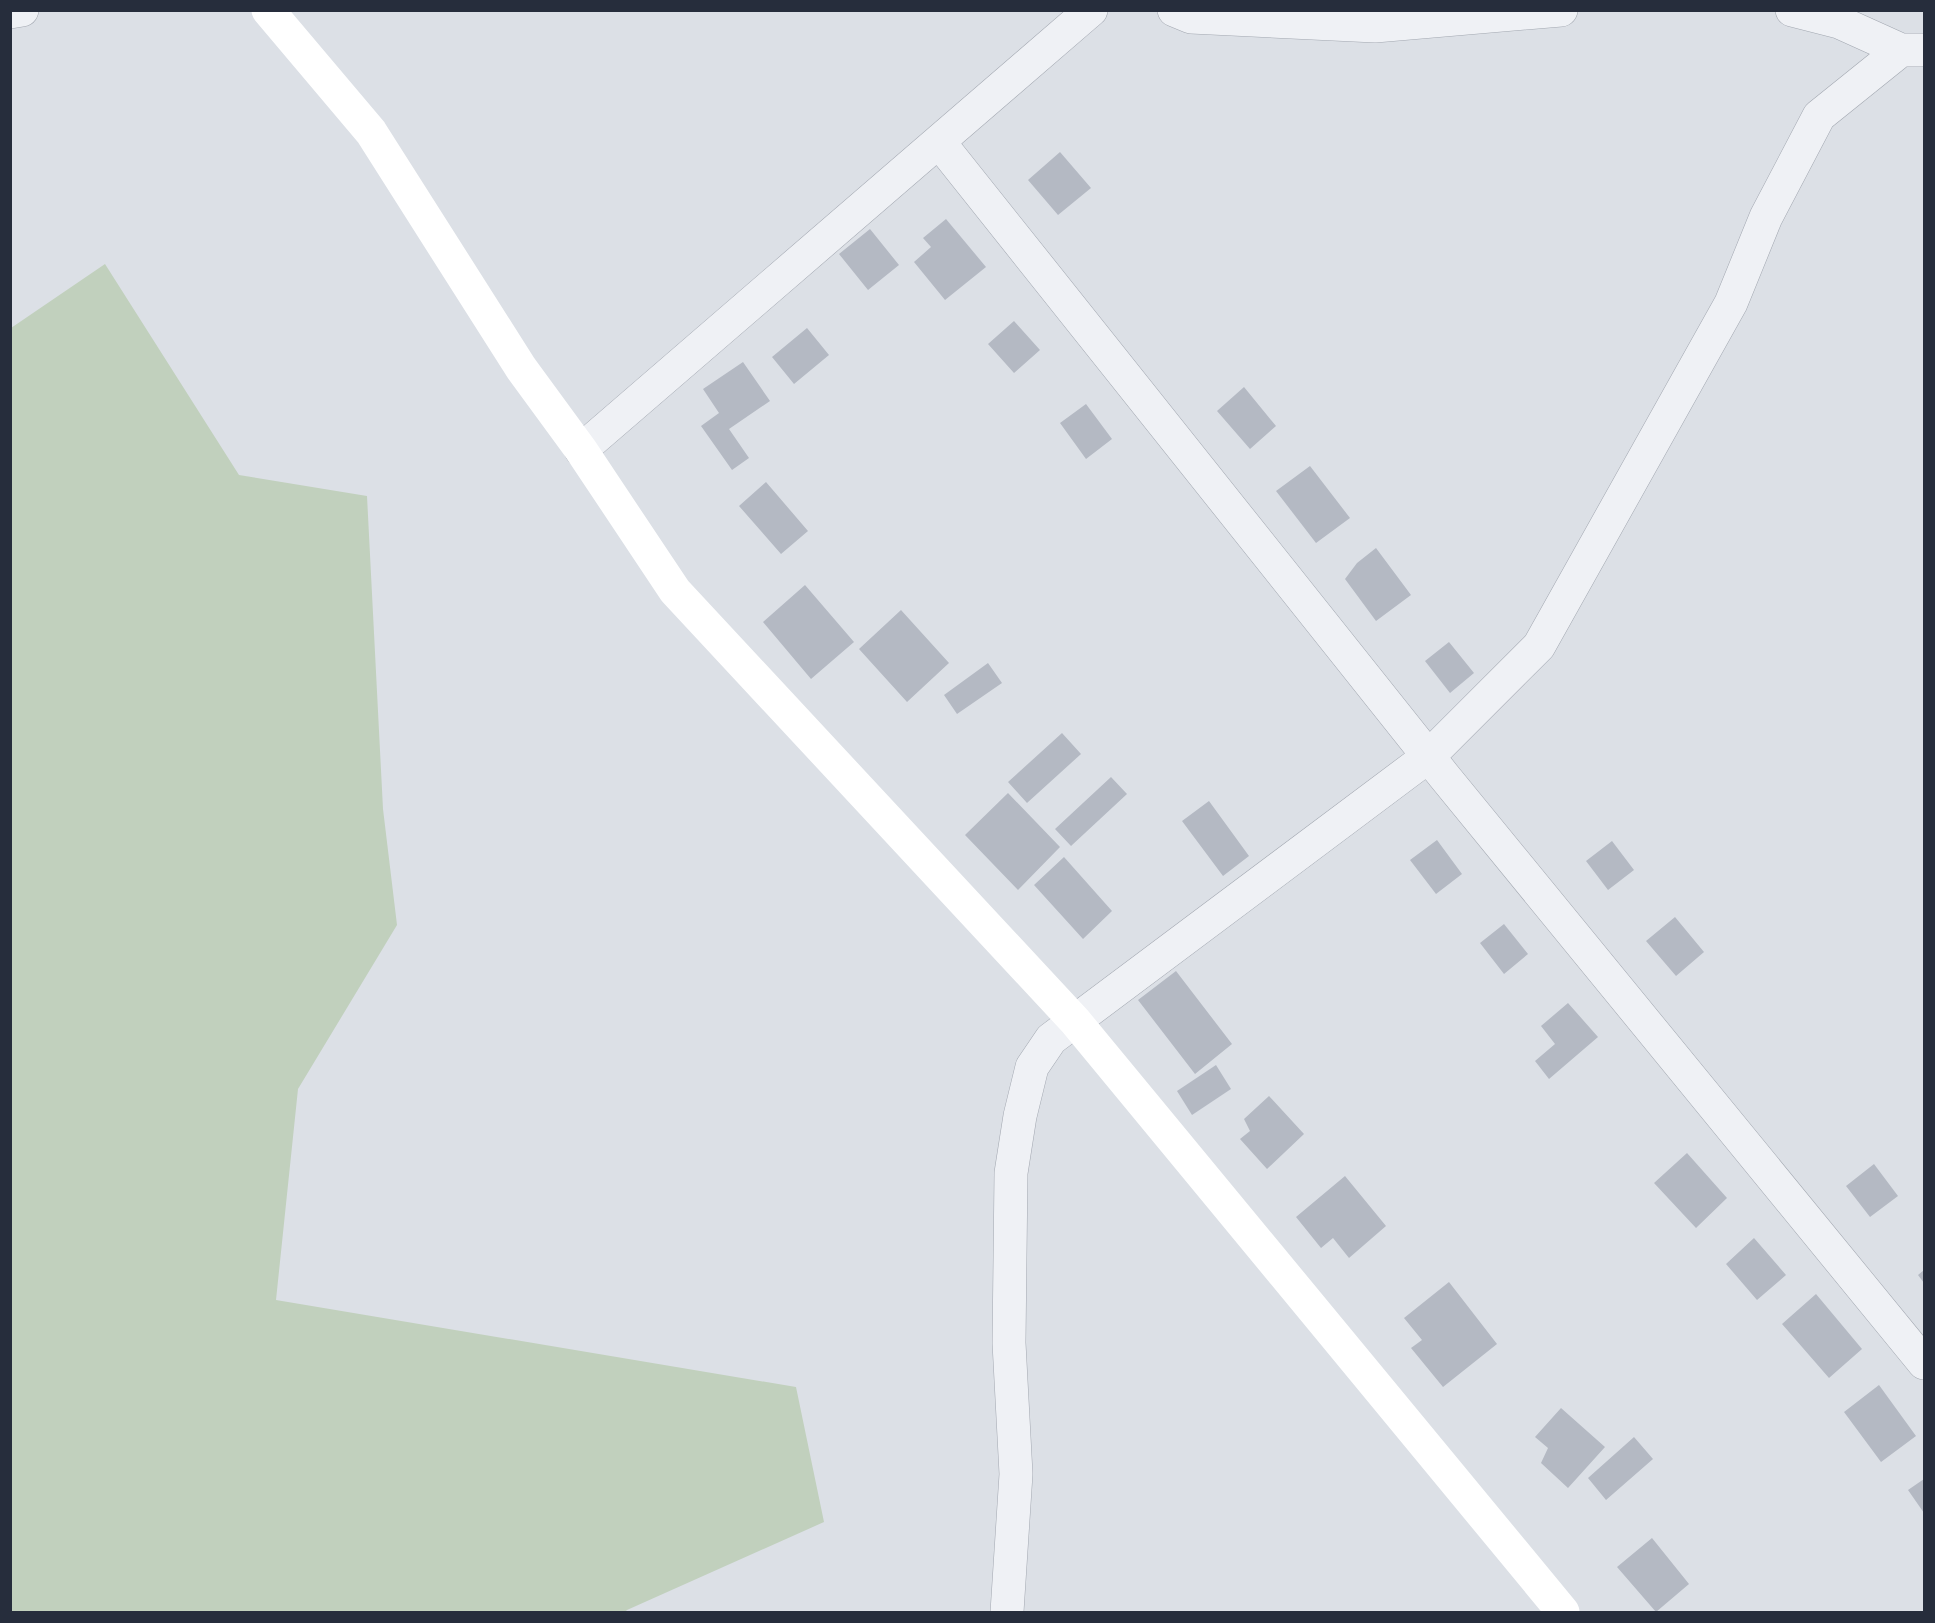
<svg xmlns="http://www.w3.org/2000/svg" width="1935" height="1623" viewBox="0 0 1935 1623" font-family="Manrope,sans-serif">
<rect width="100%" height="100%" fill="#dce0e6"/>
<path fill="#c1d0bd" d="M105 264 239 475 367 496 383 809 397 925 298 1089 276 1300 796 1387 824 1522 627 1610 625 1612H11V328Z"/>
<path fill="#b4b9c3" d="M1060 152 1091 188 1058 215 1028 180Z
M946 219 986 267 945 300 914 262 931 247 923 238Z
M870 229 899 265 868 290 839 254Z
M1014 321 1040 350 1014 373 988 344Z
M807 328 829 355 794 384 772 357Z
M743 362 770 401 729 429 749 458 732 470 701 426 719 413 703 389Z
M1244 387 1276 426 1250 449 1217 411Z
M1086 404 1112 439 1086 459 1060 423Z
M1310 466 1350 518 1316 543 1276 491Z
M766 482 808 531 781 554 739 506Z
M1376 548 1411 595 1376 621 1345 579 1357 563Z
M805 585 854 642 811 679 763 622Z
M901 610 949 663 907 702 859 649Z
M1449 642 1474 673 1450 693 1425 661Z
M988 663 1002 683 957 714 944 695Z
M1062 733 1081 754 1027 803 1008 782Z
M1111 777 1127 794 1071 846 1055 829Z
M1008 793 1060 847 1018 890 965 835Z
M1209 801 1249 856 1223 876 1182 821Z
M1437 840 1462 874 1436 894 1410 860Z
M1612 841 1634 870 1608 890 1586 861Z
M1064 857 1112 911 1083 939 1034 885Z
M1675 917 1704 952 1676 976 1646 941Z
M1504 924 1528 954 1504 974 1480 943Z
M1176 971 1232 1044 1195 1074 1138 1000Z
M1568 1003 1598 1037 1549 1079 1535 1061 1555 1044 1541 1026Z
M1216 1065 1231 1089 1192 1115 1177 1091Z
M1269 1096 1304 1134 1267 1169 1240 1139 1250 1131 1244 1119Z
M1687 1153 1727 1198 1696 1228 1654 1183Z
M1874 1164 1898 1196 1870 1217 1846 1186Z
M1345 1176 1386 1226 1349 1258 1333 1238 1321 1248 1296 1217Z
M1754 1238 1786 1275 1757 1300 1726 1264Z
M1924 1270V1283L1918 1275Z
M1449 1282 1497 1344 1443 1387 1411 1348 1422 1340 1404 1318Z
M1816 1294 1862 1349 1829 1378 1782 1324Z
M1879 1385 1916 1436 1881 1462 1844 1412Z
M1561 1408 1605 1447 1568 1488 1541 1463 1548 1448 1535 1437Z
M1634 1437 1653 1459 1606 1500 1588 1478Z
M1924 1479V1513L1908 1490Z
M1652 1538 1689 1584 1656 1612 1617 1567Z"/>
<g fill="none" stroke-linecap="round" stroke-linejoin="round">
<g stroke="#a2a7b0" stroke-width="34">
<path id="street" d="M1174 10 1191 17 1375 26 1561 10
M1792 10 1839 22 1901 50H1924
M10 12 22 10
M939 142 1444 776 1924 1363
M581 450 1091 10
M1007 1612 1016 1474 1009 1343 1011 1173 1020 1116 1032 1067 1051 1039 1429 756 1539 646 1731 303 1766 217 1819 116 1901 50"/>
</g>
<use href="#street" stroke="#eff1f5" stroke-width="33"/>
<path stroke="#fff" stroke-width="33" d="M268 10 371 132 521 368 581 450 675 591 1075 1021 1563 1612"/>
</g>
<rect width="1935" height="1623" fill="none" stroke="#262d3c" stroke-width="24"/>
</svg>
